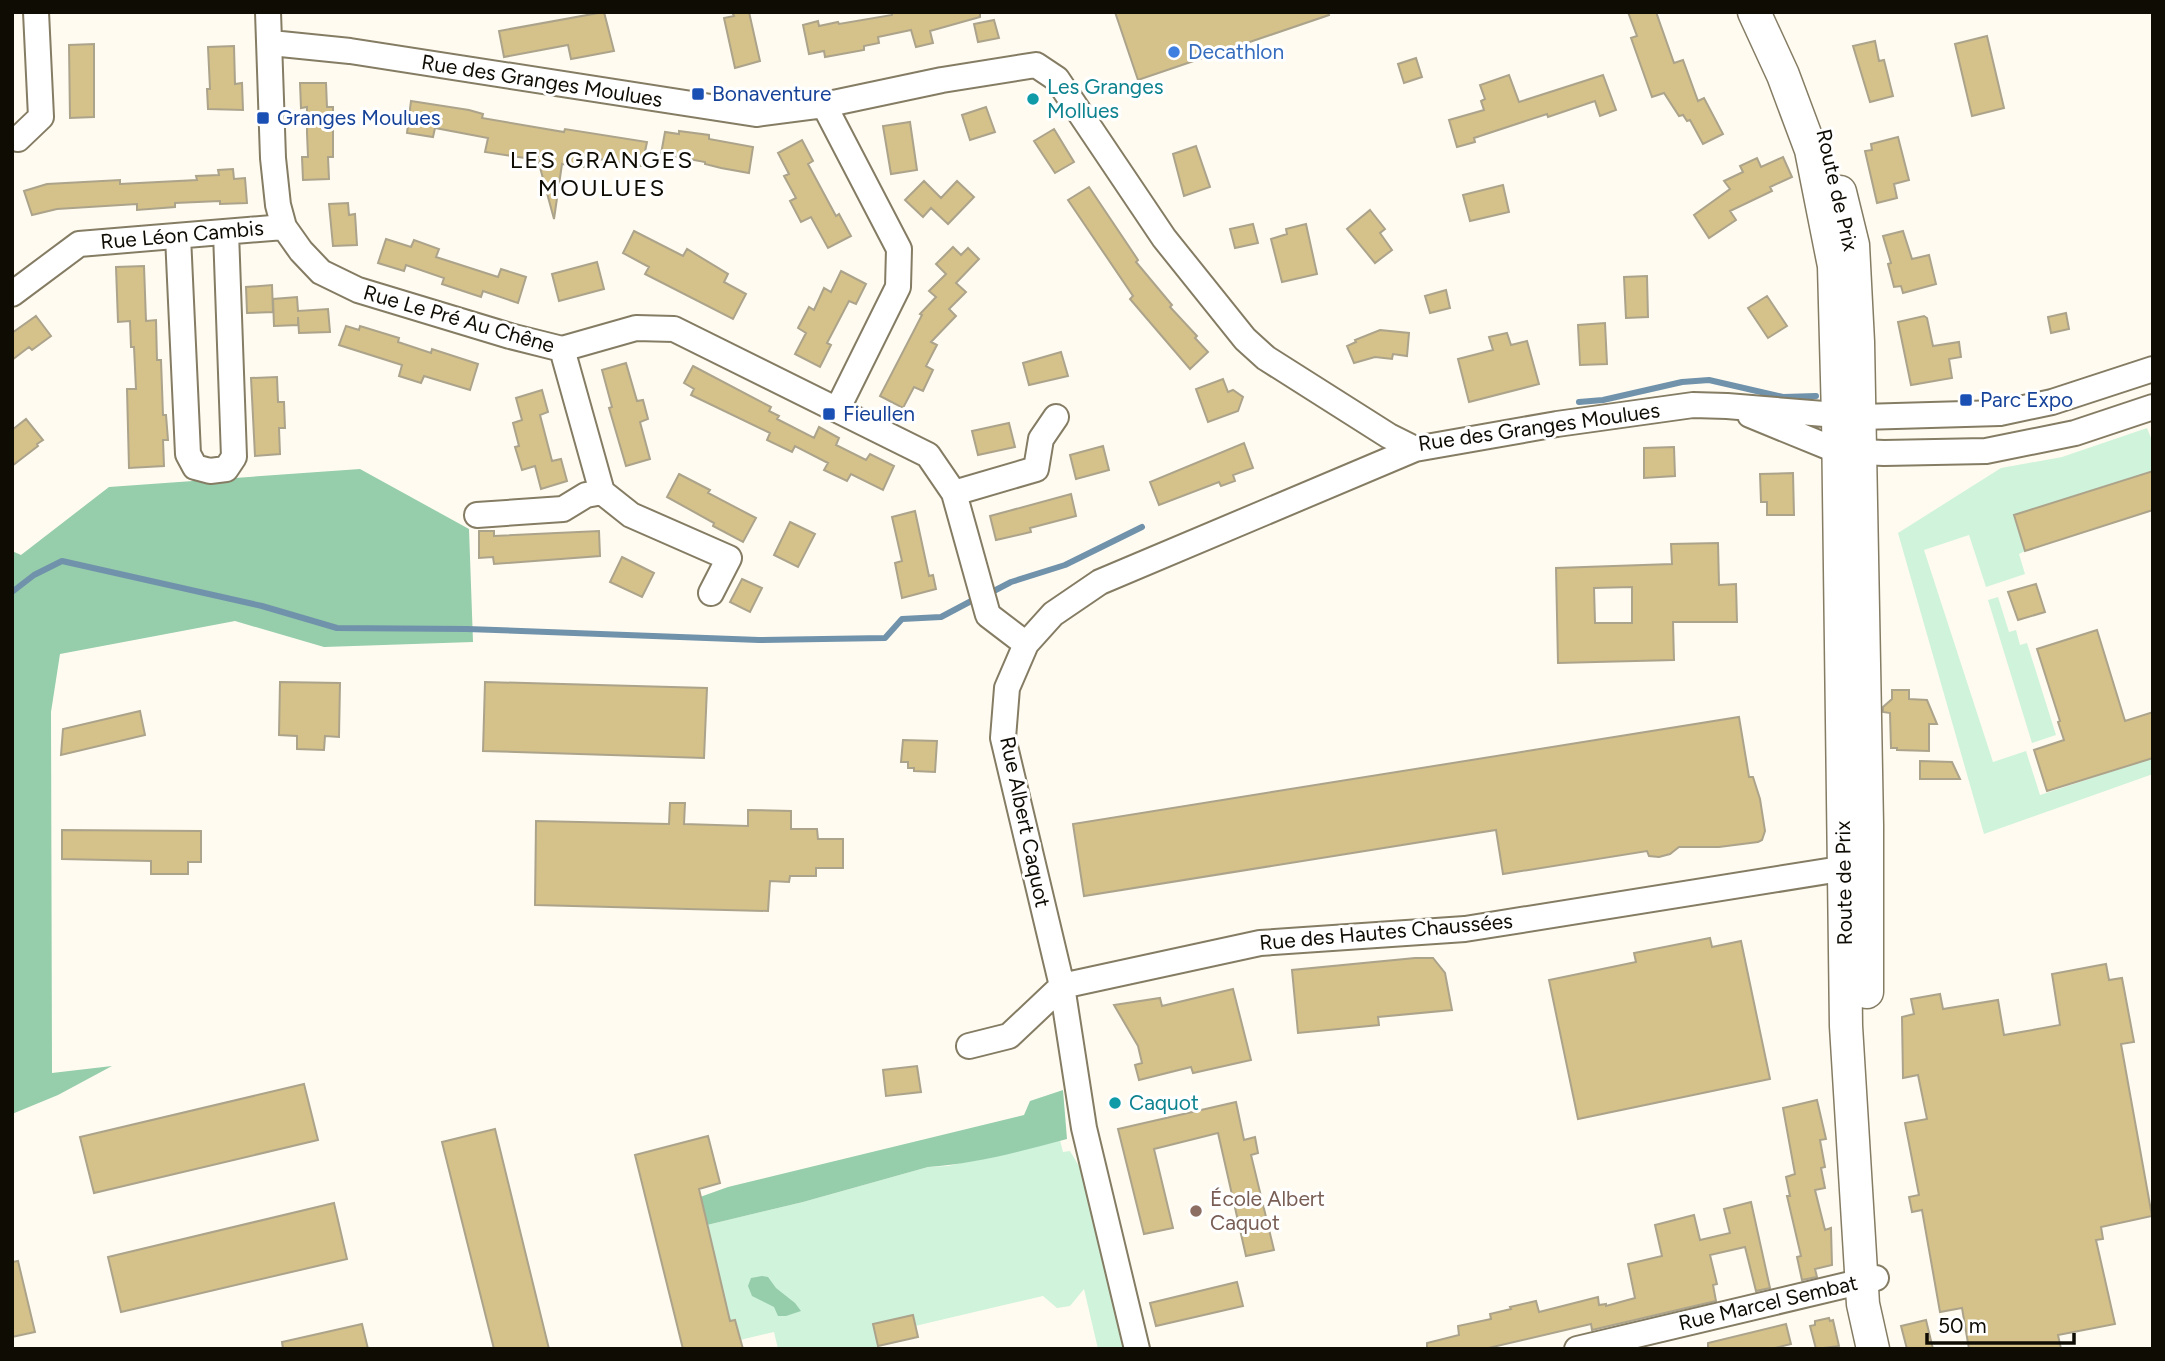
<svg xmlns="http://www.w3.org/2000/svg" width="2165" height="1361" viewBox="0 0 2165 1361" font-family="Figtree,sans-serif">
<rect width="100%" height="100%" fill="#fffbf0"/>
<path fill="#d0f3dc" d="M2147 428 2153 443V474L2149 472 2014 515 2025 551 2019 554 2025 574 1986 587 1969 535 1924 550 1993 762 2026 751 2040 795 2153 758V774L1984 834 1898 533 2001 468 2062 457Z
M1998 597 2009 632 2016 630 2020 645 2027 643 2056 735 2032 743 1988 600Z
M1060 1140 1063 1152 1070 1151 1083 1173 1123 1349H1098L1084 1289 1070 1306 1057 1308 1043 1296 915 1326 912 1315 874 1324 878 1346 874 1349H778L774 1332 740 1340 735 1320 730 1321 707 1225 803 1202 928 1167 948 1166Z"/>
<path fill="#96cdab" d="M360 469 469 529 473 642 324 647 235 621 60 654 51 712 52 1073 112 1066 58 1095 12 1114V551L21 555 109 487Z
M1063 1090 1067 1139C1022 1151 975 1164 928 1167L803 1202 707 1225 700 1197 728 1187 1024 1115 1030 1101Z
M762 1276 768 1277 776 1288 795 1303 801 1311 786 1316H778L774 1307 752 1296 748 1286 751 1278Z"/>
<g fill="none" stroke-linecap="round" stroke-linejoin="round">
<path stroke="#7192ab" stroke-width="6" d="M1579 402 1603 400 1682 382 1709 380 1783 397 1816 396
M12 592 34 575 62 561 262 606 337 628 467 629 759 640 885 638 902 619 941 617 975 599
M990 593 1011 582 1065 565 1142 527"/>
</g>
<path fill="#d5c18a" stroke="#aca38b" stroke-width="2" fill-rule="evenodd" d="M604 12 614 51 571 59 568 45 504 57 499 31Z
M732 12H749L760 61 735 68 724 18 734 16Z
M892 12H980V17L930 31 933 43 916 47 911 30 878 37 879 43 864 46V50L825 57 824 51 809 54 803 25 818 21 819 26 838 22 839 24 892 15Z
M1115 12H1328L1329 15 1138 80Z
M1628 12H1656L1674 63 1683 60 1698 101 1704 98 1723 134 1703 144 1690 120 1687 121 1683 115 1679 116 1664 93 1652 97 1631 38 1637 36Z
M994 20 999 38 978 42 974 24Z
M1987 36 2004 108 1972 116 1955 44Z
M1875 41 1879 61 1884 60 1893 96 1870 102 1853 46Z
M94 44V117L70 118 69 45Z
M234 46 235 84 242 83 243 110 208 109 207 89H210L208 47Z
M1416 58 1422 77 1404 83 1398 64Z
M1509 75 1519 102 1603 75 1616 110 1600 116 1595 101 1548 117 1547 114 1474 138 1475 142 1457 147 1449 120 1484 110 1481 101 1485 99 1480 85Z
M300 83H326L327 107H333V157H328L329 179 303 180 302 157H308L307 133V107L301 108Z
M411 101 469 110 483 114 482 118 564 132 565 129 647 142 642 166 592 158 591 168 562 164 554 219 538 160 485 152 488 138 435 128 433 137 407 133Z
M986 107 995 132 970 140 962 115Z
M910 122 917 170 891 174 883 126Z
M1054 129 1074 162 1055 173 1034 141Z
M679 131 709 135V139L753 147 749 173 721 168 705 164V162L661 154 665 132 679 134Z
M1898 137 1909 180 1894 184 1897 198 1877 203 1865 151 1872 150 1871 144Z
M802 140 813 161 808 164 836 216 839 214 851 236 828 248 811 217 801 222 790 201 796 198 784 176 789 174 778 153Z
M1196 146 1210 187 1184 196 1173 154Z
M1783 157 1792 177 1770 187 1772 191 1730 211 1736 220 1709 238 1694 215 1730 189 1724 181 1743 172 1740 166 1757 158 1761 167Z
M233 169 234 179 245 178 247 203 220 204V201L175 203V207L137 210V204L57 209 32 215 24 191 47 184 120 180V184L197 180 196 176 219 175 218 170Z
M924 181 941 198 957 181 974 197 948 224 931 208 923 217 905 200Z
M1503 185 1509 212 1470 221 1463 195Z
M1089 187 1138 260 1136 262 1172 305 1170 307 1197 336 1195 338 1208 352 1190 369 1130 299 1133 296 1068 200Z
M348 203 349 215 355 214 357 245 333 246 329 204Z
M1370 210 1385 229 1380 233 1392 250 1375 263 1347 229Z
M1253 224 1258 243 1235 248 1230 229Z
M1306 224 1317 274 1282 282 1271 239 1287 234 1286 229Z
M634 231 683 256 687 249 728 274 724 282 746 294 733 319 645 274 649 267 623 253Z
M1903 231 1912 259 1929 255 1936 284 1903 293 1901 286 1894 287 1888 264 1891 263 1883 236Z
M386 239 411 247 414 240 439 249 436 257 498 277 501 269 526 277 518 303 483 291 481 297 442 284 444 278 406 265 404 271 378 263Z
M953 247 961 255 968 248 979 259 956 283 966 292 949 309 956 316 931 342 937 345 926 366 933 370 923 391 914 387 903 408 880 396 922 315 920 314 936 297 929 291 946 274 936 264Z
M597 262 604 289 559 301 552 274Z
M144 266 146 321 156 320 157 360H161L163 415H166L168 440H163L164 466 129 468 127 389H136L134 347H131L130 321 118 322 116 267Z
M841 271 866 284 856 304 849 301 827 343 831 345 820 367 795 354 806 333 798 328 809 307 814 310 824 288 831 292Z
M1647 276 1648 317 1626 318 1624 277Z
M272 285 273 312 247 313 246 287Z
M1446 290 1450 308 1430 313 1425 296Z
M1767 296 1787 326 1768 338 1748 308Z
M297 297 298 311 328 309 330 332 299 333 298 317V325L274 326 273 299Z
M2066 313 2069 329 2051 333 2048 317Z
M36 316 51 336 32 350 29 347 12 360V333Z
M1924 316 1927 318 1933 346 1959 342 1961 357 1949 359 1952 378 1911 385 1898 322Z
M1605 323 1607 364 1580 365 1578 325Z
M346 326 359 330 360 326 399 338 398 342 431 353 432 349 478 364 470 390 424 376 421 383 399 376 402 365 339 345Z
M1380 330 1409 333 1407 356 1393 354 1392 359 1375 357 1354 363 1347 346 1356 342 1355 340Z
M1507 333 1511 345 1527 341 1539 384 1469 402 1458 359 1493 350 1489 337Z
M1061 352 1068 376 1029 385 1023 363Z
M626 363 637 401 643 400 648 419 640 422 650 459 626 466 609 408 612 407 602 370Z
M693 366 771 407 769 411 779 416 777 419 814 438 819 427 839 438 836 445 866 460 870 454 894 466 883 490 851 474 847 481 824 470 828 463 795 446 792 452 767 440 770 433 691 395 694 389 684 383Z
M277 377 278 402H284L285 428H279L280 454 255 456 251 378Z
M1223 379 1228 392 1233 390 1243 397 1238 411 1208 422 1196 389Z
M542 390 548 412 540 415 552 461 561 459 567 481 541 489 535 466 522 470 515 447 519 446 513 423 522 420 516 398Z
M26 419 43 440 37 444 38 446 12 466V430Z
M1009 423 1015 447 978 455 972 431Z
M1244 443 1253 468 1233 475 1235 481 1221 486 1219 482 1159 505 1150 482Z
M1103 446 1109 470 1076 479 1070 455Z
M1674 447 1675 476 1644 478V448Z
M2153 471V510L2025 551 2014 515Z
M1793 473 1794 515H1767V502H1761L1760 474Z
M679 474 710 490 708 493 756 518 743 542 713 526 714 523 667 497Z
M1071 494 1076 516 1030 528 1031 532 996 540 990 516Z
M915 511 929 576 933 575 936 589 902 598 895 563 902 561 892 517Z
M790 522 815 534 798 567 774 555Z
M479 531H494V536L599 531 600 556 494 564 493 557 479 558Z
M1718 543 1719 585 1736 584 1737 622H1673L1674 660 1558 663 1556 568 1672 564 1671 544ZM1632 587V623H1595L1594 588Z
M622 557 654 573 642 597 610 582Z
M742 579 762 588 750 612 730 602Z
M2036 584 2045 612 2018 620 2008 592Z
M2097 630 2125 721 2153 712V758L2047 791 2034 750 2064 740 2058 722 2060 721 2037 649Z
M280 682 340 683 339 737 325 736 324 750 297 749V736L279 735Z
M485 682 707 688 704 758 483 751Z
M1892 690H1909V699L1927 700 1937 724H1929V751L1897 750V748H1891L1890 713 1883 712V707L1892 699Z
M140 711 145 735 61 755 63 729Z
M1739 717 1749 777H1753L1760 799 1765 831 1762 840 1758 842 1719 847H1679L1670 854 1659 857 1649 856 1647 851 1503 874 1496 830 1084 896 1073 824Z
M903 740 937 741 935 772 914 771V768H908V762H901Z
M1920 761 1952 762 1960 779H1920Z
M670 803H685L684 824 748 826V810L791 811V829H817L818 839H843V868H816V876H790L789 882 770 881 768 911 535 905 536 821 669 824Z
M62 830 201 831V862H188V874H151V861L62 859Z
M1710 938 1712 947 1741 941 1770 1079 1578 1119 1549 980 1636 962 1634 953Z
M1415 958H1433L1445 973 1452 1010 1378 1017 1379 1025 1298 1033 1292 970Z
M2106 964 2109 980 2122 978 2134 1042 2121 1044 2152 1216 2101 1227 2103 1239 2096 1240 2115 1324 2058 1335 2061 1349H1969L1962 1308 1940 1312 1922 1210 1912 1212 1909 1197 1919 1195 1905 1123 1927 1119 1918 1075 1903 1078 1902 1017 1914 1014 1911 999 1940 994 1943 1009 1998 1000 2004 1035 2060 1025 2052 974Z
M1233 989 1251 1060 1193 1073 1191 1067 1139 1080 1135 1065 1142 1063 1138 1046 1114 1005 1160 998 1162 1006Z
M917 1066 921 1092 886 1096 883 1070Z
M304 1084 318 1140 94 1193 80 1137Z
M1817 1100 1826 1139 1820 1140 1825 1167 1821 1168 1825 1188 1815 1190 1825 1230 1831 1228 1832 1265 1815 1269 1817 1277 1802 1280 1797 1257 1801 1256 1787 1196H1790L1786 1177 1795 1174 1783 1108Z
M1236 1102 1244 1140 1255 1137 1258 1153 1251 1155 1274 1250 1246 1256 1218 1133 1154 1149 1173 1228 1144 1234 1118 1129Z
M495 1129 549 1349H494L442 1142Z
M708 1136 720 1183 699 1189 730 1321 735 1320 743 1349H683L635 1155Z
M1751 1202 1770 1288 1756 1291 1745 1247 1710 1255 1717 1284 1713 1285 1716 1301 1592 1330 1591 1324 1484 1349H1427V1343L1459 1335 1458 1326 1491 1319 1490 1314 1511 1309 1510 1307 1536 1301 1539 1312 1598 1297 1599 1305 1606 1304V1306L1635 1298 1628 1264 1662 1256 1655 1225 1694 1215 1700 1240 1730 1233 1724 1209Z
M334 1203 347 1259 121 1312 108 1257Z
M18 1261 35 1332 12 1337V1262Z
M1237 1282 1243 1306 1156 1326 1150 1303Z
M913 1315 918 1337 878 1346 873 1324Z
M1829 1318 1830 1321 1833 1320 1839 1346 1816 1349 1810 1326 1815 1325V1321Z
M1926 1320 1933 1349H1907L1901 1326Z
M362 1324 368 1349H283L282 1342Z
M1786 1324 1791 1344 1771 1349H1708V1343Z"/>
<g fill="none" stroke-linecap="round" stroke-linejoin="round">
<g stroke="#857c64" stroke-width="28">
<path id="minor" d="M268 12 273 158 278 205 284 227 301 251 321 272 358 290 510 336 562 349 636 328 674 329 928 455 954 493 988 615 1026 644
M271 43 350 51 756 114 824 105 942 80 1036 65 1057 79 1164 238 1245 339 1266 358 1389 436 1415 449
M824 105 899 249 898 287 837 410
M18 139 41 117 36 12
M178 236 188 454 195 467 210 471 226 469 234 457 226 232
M12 294 79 244 284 227
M562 349 602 492 631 515 729 558 711 593
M1750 415 1838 451 1884 453 1986 451 2075 433 2153 407
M954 493 1036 469 1041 439 1056 417
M477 515 563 509 586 495 602 492
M969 1046 1009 1036 1062 986 1260 943 1465 929 1859 866
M1137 1349 1084 1128 1062 986 1003 738 1007 688 1026 644 1053 614 1100 582 1415 449 1557 424 1693 405 1727 406 1861 417 2000 413 2052 402 2153 369
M1577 1349 1876 1278"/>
</g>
<g stroke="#857c64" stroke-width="35">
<path id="major" d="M1754 12 1783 75 1811 150 1834 266 1838 416 1846 1026 1863 1304 1873 1349
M1840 192 1853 245 1858 342 1867 825V992"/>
</g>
<use href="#minor" stroke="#fff" stroke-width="24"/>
<use href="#major" stroke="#fff" stroke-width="32"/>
</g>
<circle fill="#3f7fe0" stroke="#fff" stroke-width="2.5" cx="1174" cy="52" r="7"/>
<g fill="#1a4fb4" stroke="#fff" stroke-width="2.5">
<rect x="691" y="87" width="14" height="14" rx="3.5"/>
<rect x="256" y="111" width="14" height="14" rx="3.5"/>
<rect x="1959" y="393" width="14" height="14" rx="3.5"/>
<rect x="822" y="407" width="14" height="14" rx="3.5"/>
</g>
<g fill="#0f9aa8" stroke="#fff" stroke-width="2.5">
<circle cx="1033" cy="99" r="7"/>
<circle cx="1115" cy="1103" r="7"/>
</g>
<circle fill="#8d6e63" stroke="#fff" stroke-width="2.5" cx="1196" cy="1211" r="7"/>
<g text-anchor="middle" stroke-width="6" stroke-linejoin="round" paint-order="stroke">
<g font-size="21" fill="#366cbe" stroke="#fff" text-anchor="start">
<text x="1188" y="59">Decathlon</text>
</g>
<g font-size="21" fill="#0f0c04" stroke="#fff">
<text transform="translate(542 81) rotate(9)" y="7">Rue des Granges Moulues</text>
<text transform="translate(1837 190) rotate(77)" y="7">Route de Prix</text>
<text transform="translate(182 235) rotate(-5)" y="7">Rue Léon Cambis</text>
<text transform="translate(459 319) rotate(16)" y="7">Rue Le Pré Au Chêne</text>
<text transform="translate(1539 427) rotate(-8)" y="7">Rue des Granges Moulues</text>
<text transform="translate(1025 822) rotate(78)" y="7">Rue Albert Caquot</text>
<text transform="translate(1844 883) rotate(-91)" y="7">Route de Prix</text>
<text transform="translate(1386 932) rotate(-5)" y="7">Rue des Hautes Chaussées</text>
<text transform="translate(1768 1303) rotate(-13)" y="7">Rue Marcel Sembat</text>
</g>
<g font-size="21" fill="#0d838f" stroke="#fff" text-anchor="start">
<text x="1047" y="94">Les Granges<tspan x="1047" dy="24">Mollues</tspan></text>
<text x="1129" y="1110">Caquot</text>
</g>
<g font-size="21" fill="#164399" stroke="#fff" text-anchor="start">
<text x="712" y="101">Bonaventure</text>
<text x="277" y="125">Granges Moulues</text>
<text x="1980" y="407">Parc Expo</text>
<text x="843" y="421">Fieullen</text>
</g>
<g font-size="21" fill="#785e54" stroke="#fff" text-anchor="start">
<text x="1210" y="1206">École Albert<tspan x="1210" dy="24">Caquot</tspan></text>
</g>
<g font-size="24" letter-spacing="2" fill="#0f0c04" stroke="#fff">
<text x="602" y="168">LES GRANGES<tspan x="602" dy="28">MOULUES</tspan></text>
</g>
</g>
<rect width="2165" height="1361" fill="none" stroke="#0f0c04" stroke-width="28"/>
<path d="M1927 1333v10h147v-10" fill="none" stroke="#0f0c04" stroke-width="3.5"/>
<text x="1938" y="1333" font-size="21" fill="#0f0c04" stroke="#ffffff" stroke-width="5" paint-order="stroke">50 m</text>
</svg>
